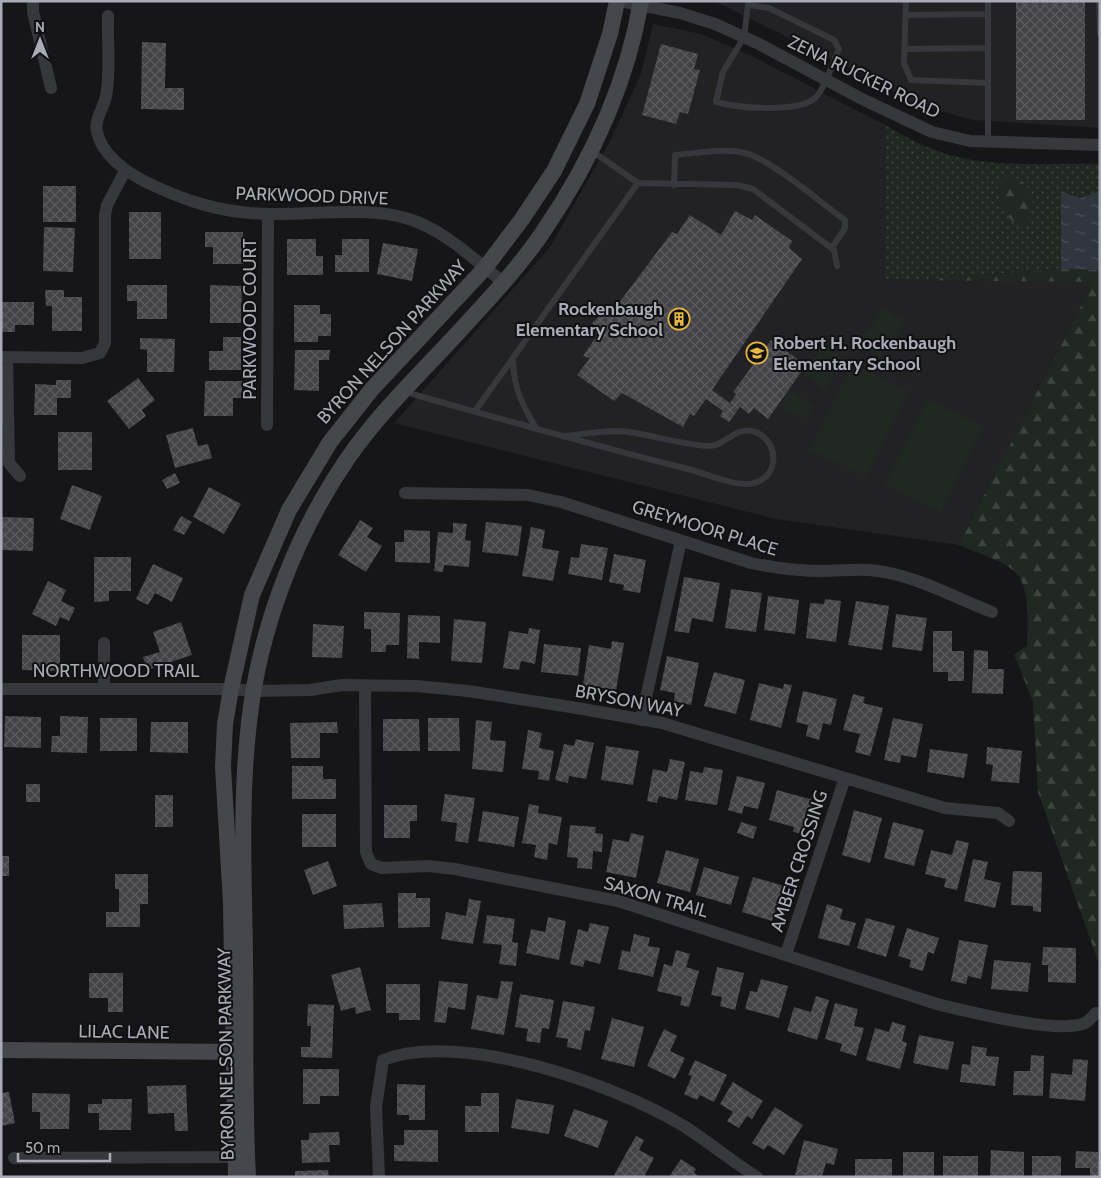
<svg xmlns="http://www.w3.org/2000/svg" width="1101" height="1178" viewBox="0 0 1101 1178" font-family="Cabin,sans-serif">
<defs>
<pattern id="grass-dots" width="8" height="8" patternUnits="userSpaceOnUse" patternTransform="scale(1.25)"><rect width="8" height="8" fill="#202822"/><path d="M2 2h.1M6 6h.1" fill="none" stroke="#3e4440" stroke-width="1.8" stroke-linecap="round"/></pattern>
<pattern id="forest-firs" width="22" height="20" patternUnits="userSpaceOnUse" patternTransform="scale(1.25)"><rect width="22" height="20" fill="#202822"/><path d="M5 1l3.5 6h-7zM16 11l3.5 6h-7z" fill="#3e4440"/></pattern>
<pattern id="water-ripples" width="26" height="14" patternUnits="userSpaceOnUse" patternTransform="scale(1.25)"><rect width="26" height="14" fill="#2f363d"/><path d="M2 4q2-2 4 0t4 0M15 11q2-2 4 0t4 0" fill="none" stroke="#4a5057"/></pattern>
<pattern id="building-cross-hatch" width="8" height="8" patternUnits="userSpaceOnUse" patternTransform="scale(1.25)"><rect width="8" height="8" fill="#434348"/><path d="M0 0l8 8M0 8l8-8" fill="none" stroke="#5b5b60"/></pattern>
</defs>
<rect width="100%" height="100%" fill="#161618"/>
<path fill="#222225" d="M714 1H1100V128L973 120 915 104 860 73Z
M653 24 701 34 752 56 885 125 884 279 1093 282 959 545 776 519 394 423 550 247 610 141 641 74Z"/>
<path fill="url(#grass-dots)" d="M885 125C909 139 933 152 962 158 1003 167 1057 163 1100 164V191L1081 198 1069 193 1061 195V269L914 280 884 279Z"/>
<path fill="url(#forest-firs)" d="M1011 176C1036 186 1040 210 1020 227 1005 216 1000 207 997 189L1006 177Z
M1061 269 1100 270V967L1038 792 1033 702 1014 654 1027 646C1028 626 1031 584 1013 570 998 559 977 553 959 545L1093 282 914 280Z"/>
<path fill="#202822" d="M884 308 905 322 880 358 859 343Z
M823 345 845 360 825 389 803 374Z
M852 364 908 392 866 476 810 449Z
M790 391 814 405 804 419 781 406Z
M928 400 983 427 941 512 885 484Z"/>
<path fill="url(#water-ripples)" d="M1100 191V270L1061 269V195L1064 192 1080 198Z"/>
<path fill="url(#building-cross-hatch)" d="M1016 1H1085V120H1016Z
M142 42 166 43 165 88H184V110L141 109Z
M661 44 698 54 694 69 700 70 688 114 680 112 676 124 642 115Z
M43 186H76V222H43Z
M735 211 752 220 755 215 792 241 789 248 802 259 712 390 730 403 736 394 733 392 771 340 806 365 768 419 754 408 749 414 740 407 729 422 720 416 723 411 706 399 694 416 690 414 683 427 622 393 614 401 577 375 590 358 583 356 601 330 592 323 604 312 611 314 613 311 672 232 677 234 690 215 721 235Z
M129 212H161V259H129Z
M44 227 75 228 73 272 43 271Z
M205 232H243V264H213V247H205Z
M287 239H316V256H323V275H287Z
M342 239H369V272H335V255H342Z
M383 243 418 249 412 281 377 274Z
M127 285H167V319H137V301H127Z
M210 285 242 286 241 323H210Z
M45 290H64V297H82V331H52V306H46Z
M1 302H34V325H15V332H1Z
M294 305H320V314H331V336H318V342H294Z
M223 337H241V370H209V351H223Z
M140 338 175 339 174 372H147V350L140 349Z
M295 350H330L329 360H319V391L294 390Z
M138 378 155 400 142 410 146 416 129 429 107 401Z
M56 380H71V398H57V415H34L35 384 56 385Z
M205 381H242V398H233V416H204Z
M193 428 198 446 208 444 212 458 175 468 166 435Z
M58 432H92V470H58Z
M175 473 180 483 167 489 162 480Z
M72 485 102 496 90 530 60 519Z
M209 487 241 504 224 534 193 517Z
M181 516 192 522 184 535 173 530Z
M1 517 34 518 33 551 1 550Z
M360 520 373 528 367 537 382 546 366 572 338 555Z
M486 522 522 526 518 556 482 552Z
M453 523 467 524 465 540 471 541 469 567 444 565 443 572 434 571 438 532 453 533Z
M531 527 545 530 542 548 559 551 553 581 522 576Z
M404 530 430 531V563L395 562V542H404Z
M581 544 608 548 602 580 568 574 571 557 579 558Z
M614 554 646 560 640 593 623 590 624 585 609 582Z
M94 557H131V591H109V601L94 602Z
M153 564 183 578 172 602 155 593 148 605 136 599Z
M684 577 720 583 713 622 692 618 689 633 674 631Z
M48 581 66 590 61 601 75 608 69 621 60 617 56 626 32 614Z
M731 589 762 593 756 632 725 628Z
M768 596 799 600 795 634 764 630Z
M825 599 841 601 836 642 806 638 810 603 824 604Z
M856 601 889 606 882 650 848 645Z
M364 612 400 613 399 645H386V652H371V629H364Z
M896 614 927 618 922 651 892 647Z
M408 615 440 616V643L419 642V659L407 658Z
M454 619 486 622 482 663 451 661Z
M181 622 192 655 147 670 143 657 160 652 153 632Z
M313 624 344 626 342 658 312 657Z
M529 628 540 630 535 664 521 661 519 670 503 668 509 631 528 634Z
M933 631H952V651H964V681H948V672H933Z
M22 635H60V671L22 670Z
M612 641 624 643 616 690 583 685 589 645 611 649Z
M544 644 581 648 578 676 541 672Z
M974 650 988 651V669H1004L1003 694 972 693Z
M667 656 699 663 691 705 674 701 675 693 660 690Z
M714 672 745 680 736 714 704 706Z
M759 683 783 689 784 684 792 685 781 728 750 720Z
M803 691 837 699 831 725 823 723 819 740 806 736 808 725 796 722Z
M853 694 865 697 863 703 883 708 870 756 855 752 860 734 843 730Z
M5 716 41 717V748L4 747Z
M60 716 88 717 87 753 51 752 52 736H60Z
M100 718H137V751H100Z
M428 718H459L460 751H428Z
M893 718 923 724 916 758 901 755 900 763 884 760Z
M383 719H419L420 751H383Z
M476 720 492 722 490 740 506 741 503 772 472 769Z
M151 722H188V753L150 752Z
M337 722 338 733H320V758H291L290 723Z
M528 730 542 733 539 748 554 751 549 781 538 779 539 771 522 769Z
M576 739 594 743 586 779 569 776 568 783 555 780 564 744 574 746Z
M606 746 639 751 633 785 601 780Z
M987 747 1022 751 1019 783 991 781 993 765 986 764Z
M930 749 968 754 964 778 927 772Z
M670 759 685 762 677 800 659 796 657 803 647 801 653 769 667 772Z
M292 766H323V779H336V799H292Z
M704 767 723 770 717 805 685 800 690 771 703 773Z
M737 776 765 783 758 809 744 806 742 814 728 810Z
M26 784H40V802H26Z
M777 790 813 800 803 834 793 832 794 827 769 820Z
M445 794 475 798 468 843 455 841 457 823 441 821Z
M155 795H173V827H155Z
M529 804 539 806 538 813 562 817 557 845 549 843 547 860 534 857 536 845 522 843Z
M384 805H417V821H410V838H384Z
M854 810 882 818 870 863 842 855Z
M483 811 519 817 514 847 478 841Z
M302 814H336V847H302Z
M741 822 757 827 753 839 737 833Z
M893 822 924 830 914 866 884 858Z
M570 825 596 827 595 833 603 834 602 852 593 851 592 869 577 868 578 858 567 857Z
M631 833 644 836 636 878 606 872 613 839 629 842Z
M956 840 969 843 957 890 944 887 946 879 925 874 931 850 952 855Z
M666 850 699 859 690 892 657 883Z
M1 856H9V876H1Z
M973 859 988 862 984 879 1001 883 995 908 964 901Z
M328 861 337 886 313 895 304 870Z
M704 867 739 877 731 905 696 895Z
M1013 871 1042 872 1041 912 1033 911V906L1011 905Z
M115 874H148V904H140V927H106V912H119V889H115Z
M753 877 784 886 772 921 742 912Z
M398 893H416V898H430V927L398 928Z
M469 899 481 901 473 944 441 939 446 912 466 916Z
M382 903 384 927 344 929 343 905Z
M827 904 843 909 840 919 856 923 849 946 818 938Z
M487 915 515 919 512 942 518 943 516 966 499 964 502 945 483 943Z
M548 917 566 921 559 960 526 953 531 929 545 932Z
M866 918 895 926 886 957 857 948Z
M590 923 609 927 600 964 585 960 583 967 570 964 578 929 588 932Z
M907 928 939 938 934 954 928 952 923 971 909 967 911 960 898 956Z
M634 934 650 938 648 946 660 948 653 977 618 969 622 950 630 952Z
M959 940 988 945 981 979 968 976 966 984 951 981Z
M1043 947 1076 948V983L1048 982V965H1042Z
M676 950 690 954 686 967 699 971 689 1007 680 1005 682 997 657 991 664 964 672 966Z
M994 960 1031 963 1028 992 991 989Z
M360 967 371 1010 356 1014 355 1007 341 1011 331 975Z
M717 967 744 973 735 1010 720 1006 722 997 711 995Z
M89 973H123V1012H108V998H89Z
M761 979 788 986 779 1018 745 1009 750 991 757 992Z
M439 981 468 984 465 1010 448 1007 446 1023 434 1022Z
M501 981 513 982 504 1035 471 1029 477 995 498 999Z
M386 984H420V1020H399V1013H386Z
M520 994 554 1000 549 1029 542 1028 540 1043 526 1041 528 1029 515 1027Z
M816 996 829 1000 817 1040 787 1031 794 1007 811 1012Z
M563 1001 595 1007 590 1031 585 1030 581 1050 567 1047 568 1039 556 1037Z
M835 1003 858 1009 854 1026 864 1028 856 1056 840 1051 842 1044 825 1039Z
M308 1004 334 1005 332 1058 301 1057V1047H310L311 1026H307Z
M612 1018 644 1027 634 1067 601 1059Z
M892 1022 906 1026 902 1041 907 1043 900 1069 866 1060 875 1028 889 1032Z
M664 1029 677 1036 670 1051 685 1058 675 1079 647 1066Z
M919 1035 954 1042 948 1070 913 1063Z
M972 1046 987 1048 986 1056 999 1057 995 1086 960 1082 962 1064 970 1065Z
M1031 1055 1044 1056 1043 1096 1013 1095 1014 1071H1030Z
M1073 1059 1088 1060 1085 1101 1049 1098 1051 1073 1072 1075Z
M695 1060 727 1075 714 1102 700 1095 697 1100 684 1094 692 1076 688 1075Z
M303 1069H339V1096H320V1104H303Z
M733 1082 763 1101 752 1119 747 1116 739 1128 727 1121 733 1112 720 1104Z
M397 1084 425 1085V1120H409V1115H397Z
M186 1085 188 1131H175L174 1113 148 1114 147 1086Z
M9 1092 15 1123 1 1126V1093Z
M32 1093 70 1094 69 1129H40V1112H32Z
M481 1093H499V1132H465V1106H481Z
M102 1099H132L131 1130H99V1113H88V1104H102Z
M516 1099 554 1105 549 1134 511 1128Z
M775 1107 803 1125 784 1155 768 1145 764 1150 752 1143Z
M574 1109 608 1121 598 1148 564 1136Z
M404 1130H438V1162L394 1161V1145H404Z
M339 1132 340 1145H329L330 1162 302 1163 301 1140H309V1133Z
M636 1136 644 1140 639 1150 654 1158 644 1177H618L614 1175Z
M804 1140 838 1149 834 1165 826 1163 822 1177 795 1175Z
M991 1150 1024 1152V1177H990Z
M1076 1151 1098 1152 1100 1177H1090V1168H1075Z
M903 1152H934V1177H903Z
M943 1156H978V1177H943Z
M1032 1156H1061V1177H1032Z
M681 1159 696 1169 694 1173 700 1177H669Z
M855 1159H892V1177H855Z
M328 1170 329 1177H295V1171Z"/>
<g fill="none" stroke-linecap="round" stroke-linejoin="round">
<path stroke="#37383d" stroke-width="6" d="M906 1 904 63 911 80 988 83
M988 1V142
M1099 1 1100 34
M748 5 769 8 834 40 839 49C833 62 825 89 815 98 799 113 737 108 716 102L723 72 744 37 748 5 749 1
M906 15 988 14
M904 49 988 48
M592 151 638 183 737 185 753 189 834 250 837 266
M674 185 675 155C698 153 723 148 745 153 772 160 821 203 845 220V228L832 248
M513 361C514 389 522 404 536 428
M406 389 412 394C505 420 598 447 692 470 709 475 739 488 754 483 782 476 778 437 752 431 734 427 725 447 707 446 681 444 655 436 629 432 609 429 585 434 565 436
M475 411 638 183"/>
<path stroke="#37383d" stroke-width="12" d="M33 1V12L51 88
M620 1 680 13 715 24 757 43 864 100 932 132 970 141 1100 145
M108 16C107 41 111 72 106 96 104 108 94 119 97 132 102 155 126 172 146 182 187 202 222 213 269 214 313 215 367 206 409 219 446 231 473 259 503 282
M1 357 82 358 100 353 105 343V215L107 205 125 171
M7 358 9 463 20 476
M267 425 268 214
M405 493 528 495 561 502 751 563C775 568 799 571 823 571 838 571 854 569 869 570 912 573 953 597 992 612
M365 687 366 852 371 864 382 868 428 866 455 869 618 901 937 1004C966 1011 1059 1035 1085 1023 1089 1021 1093 1016 1096 1013
M1 689H231L254 691 310 690 342 685 416 686 468 691 571 707 662 723 945 808 998 813 1009 821
M104 689V643
M641 720 681 541
M786 954 845 778
M14 1158 245 1157
M379 1177 376 1107 383 1060C460 1030 614 1084 682 1125 708 1141 731 1161 757 1177"/>
<path stroke="#45474c" stroke-width="16" d="M1 1050 244 1052
M236 1177 231 904 223 766 225 724 231 689 252 595 289 510 330 442 372 389 485 268 522 219 554 171 587 104 610 34 617 1
M248 1177C244 1104 246 1030 245 956 244 879 240 800 249 723 259 630 295 535 348 458 379 413 418 376 455 336 485 303 518 269 543 232 590 163 627 84 641 1"/>
</g>
<defs>
<g id="building-ring" transform="scale(1.125)"><circle r="9.5" fill="#111113" stroke="#e6b840" stroke-width="1.5"/><path d="M-4-6H4V6H1V3H-1V6H-4ZM-2.5-4.3h1.7v1.8h-1.7ZM.8-4.3h1.7v1.8H.8ZM-2.5-1h1.7V.8h-1.7ZM.8-1h1.7V.8H.8Z" fill="#e6b840"/></g>
<g id="school-ring" transform="scale(1.125)"><circle r="9.5" fill="#111113" stroke="#e6b840" stroke-width="1.5"/><path d="M0-5L7-2L0 1L-7-2ZM-4 1L0 2.5L4 1V4Q0 6-4 4Z" fill="#e6b840"/></g>
</defs>
<g fill-rule="evenodd">
<use href="#building-ring" x="679" y="319"/>
<use href="#school-ring" x="757" y="353"/>
</g>
<g text-anchor="middle" stroke-width="4" stroke-linejoin="round" paint-order="stroke">
<g font-size="18" fill="#a9acb7" stroke="#111113">
<text transform="translate(864 77) rotate(26)" y="6">ZENA RUCKER ROAD</text>
<text transform="translate(312 196) rotate(2)" y="6">PARKWOOD DRIVE</text>
<text transform="translate(250 319) rotate(-90)" y="6">PARKWOOD COURT</text>
<text transform="translate(392 342) rotate(-48)" y="6">BYRON NELSON PARKWAY</text>
<text transform="translate(705 528) rotate(17)" y="6">GREYMOOR PLACE</text>
<text x="116" y="677">NORTHWOOD TRAIL</text>
<text transform="translate(629 701) rotate(11)" y="6">BRYSON WAY</text>
<text transform="translate(799 861) rotate(-72)" y="6">AMBER CROSSING</text>
<text transform="translate(656 897) rotate(16)" y="6">SAXON TRAIL</text>
<text transform="translate(124 1032) rotate(1)" y="6">LILAC LANE</text>
<text transform="translate(226 1054) rotate(-91)" y="6">BYRON NELSON PARKWAY</text>
</g>
<g font-size="18" font-weight="bold" fill="#a9acb7" stroke="#111113" text-anchor="end">
<text x="663" y="315">Rockenbaugh<tspan x="663" dy="21">Elementary School</tspan></text>
<text x="773" y="349" text-anchor="start">Robert H. Rockenbaugh<tspan x="773" dy="21">Elementary School</tspan></text>
</g>
</g>
<rect width="1101" height="1178" fill="none" stroke="#a9acb7" stroke-width="5"/>
<g transform="translate(40 40)" stroke="#111113" stroke-width="4" paint-order="stroke">
<path d="M0-4L9 19L0 12L-9 19Z" fill="#a9acb7"/>
<text y="-8" font-size="14" font-weight="bold" text-anchor="middle" fill="#a9acb7">N</text>
</g>
<path d="M18 1153v8h92v-8" fill="none" stroke="#a9acb7" stroke-width="2.5"/>
<text x="25" y="1153" font-size="15" fill="#a9acb7" stroke="#111113" stroke-width="4" paint-order="stroke">50 m</text>
</svg>
